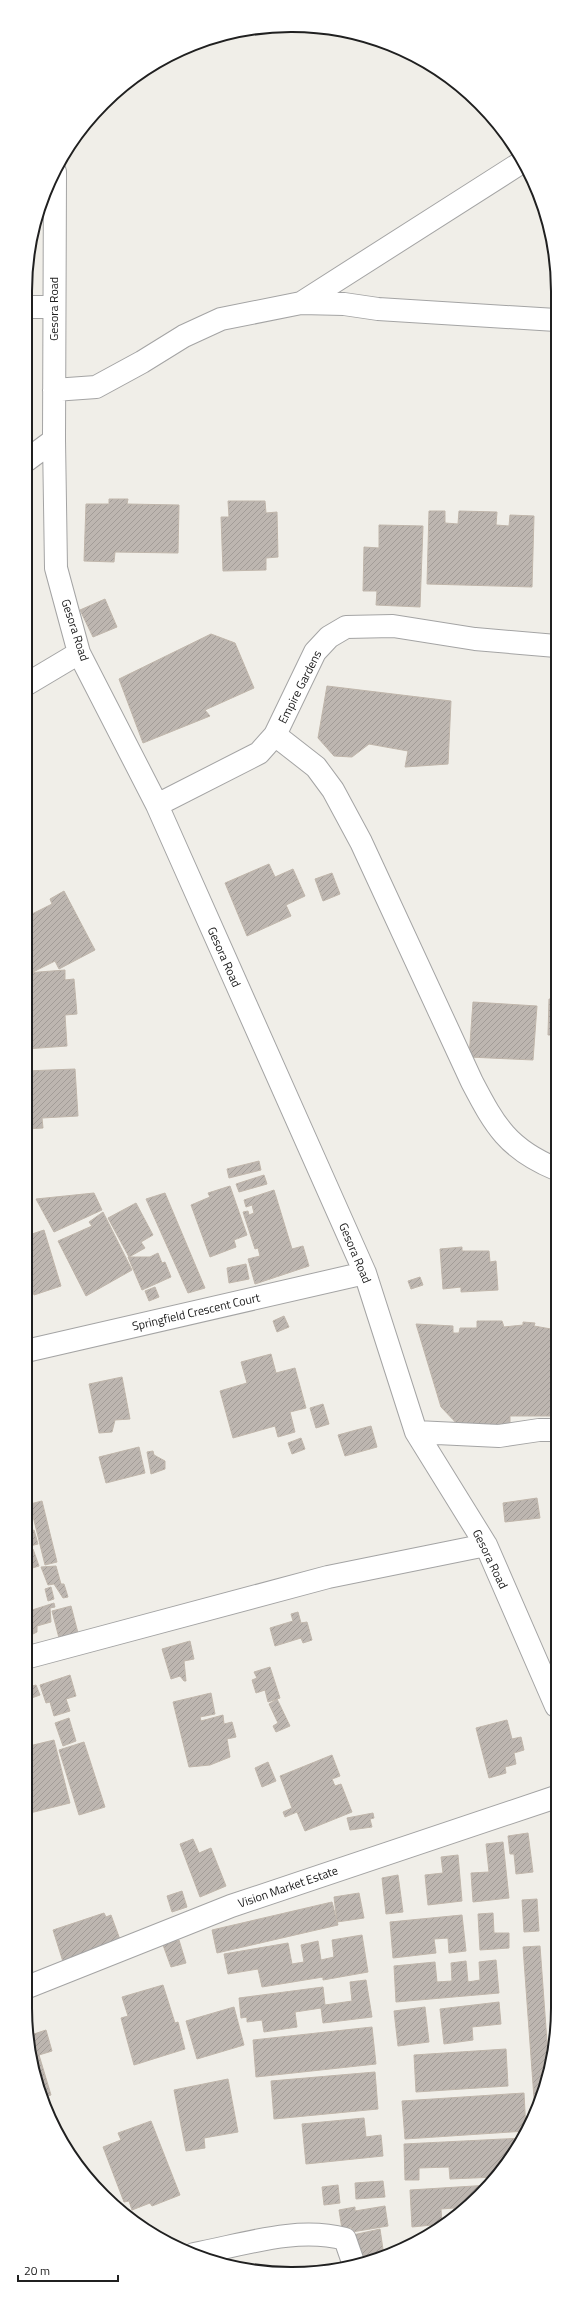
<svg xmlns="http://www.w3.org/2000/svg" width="583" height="2299" viewBox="0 0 583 2299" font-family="'Titillium Web',sans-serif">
<defs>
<pattern id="building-hatch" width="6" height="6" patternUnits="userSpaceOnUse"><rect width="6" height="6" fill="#bdb6b0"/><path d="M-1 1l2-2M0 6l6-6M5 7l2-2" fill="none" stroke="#a29c97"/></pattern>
</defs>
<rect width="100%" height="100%" fill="#f0eee8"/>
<path fill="url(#building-hatch)" stroke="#c0b6ab" d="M109 499H128L127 504 179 505 178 553 115 552 114 562 84 561 86 504H109Z
M228 501H265L266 513 277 512 278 557 266 558V570L223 571 221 517H229Z
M429 511H445V523L458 524 459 511 497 512 496 525 509 526 510 515 534 516 532 587 427 584Z
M379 525 423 526 420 607 376 605 377 591H363L364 547 379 548Z
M105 599 117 627 93 637 80 610Z
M211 634 235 643 254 688 205 710 210 716 143 743 119 679Z
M327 686 451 701 448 764 405 767 408 751 369 744 352 757 334 756 318 738Z
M555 800H556V856L553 855Z
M269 864 275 877 293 869 305 896 286 905 291 916 247 936 225 883Z
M332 873 340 894 323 901 315 879Z
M64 891 95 950 59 969 55 961 33 972 29 966 26 968V917L52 904 50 899Z
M65 970V980L74 979 77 1014 65 1015 67 1046 26 1049V973Z
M549 999H556V1035H548Z
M473 1002 537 1006 533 1060 469 1057Z
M75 1069 78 1116 42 1118 43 1128 26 1129V1071Z
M259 1161 261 1170 229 1178 227 1169Z
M264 1175 267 1184 239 1192 236 1184Z
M230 1186 247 1235 234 1240 236 1247 210 1257 191 1205 210 1197 208 1193Z
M274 1190 292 1249 303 1246 309 1266 255 1284 248 1259 260 1256 258 1248 255 1249 243 1212 248 1211 249 1215 254 1213 252 1205 246 1207 244 1200Z
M94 1193 102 1210 54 1232 36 1199Z
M165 1193 205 1288 188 1293 146 1199Z
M136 1203 153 1235 141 1242 145 1248 129 1257 108 1218Z
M103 1212 132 1270 86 1296 58 1241 92 1226 89 1222Z
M44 1230 61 1286 34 1295 32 1288 26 1290V1236Z
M462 1247V1251H489L490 1262 496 1261 498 1290 461 1292V1287L443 1289 440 1249Z
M158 1253 162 1263 165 1262 171 1277 142 1290 128 1257H150Z
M246 1264 249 1279 229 1283 227 1268Z
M420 1277 423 1285 411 1289 408 1281Z
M155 1287 159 1297 149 1301 145 1291Z
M284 1316 289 1327 277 1332 273 1321Z
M477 1321H502L504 1327 523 1325V1322L535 1323 534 1326 551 1329 552 1326 556 1327V1416H510V1430L461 1428 441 1407 416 1324 453 1326V1333H459L460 1328H477Z
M271 1354 276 1373 295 1368 306 1408 290 1412 295 1432 278 1437 275 1426 233 1438 220 1391 247 1383 241 1362Z
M122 1377 130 1419 115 1420 112 1432 99 1433 89 1384Z
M323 1404 329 1424 316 1428 310 1408Z
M371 1426 377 1447 345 1456 338 1435Z
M301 1438 305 1449 292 1454 288 1443Z
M553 1439H556V1479H551Z
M139 1447 145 1473 106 1483 99 1457Z
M153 1451 154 1455 165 1461V1469L151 1474 147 1452Z
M537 1498 540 1518 505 1522 503 1503Z
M42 1501 57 1562 45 1565 30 1504Z
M34 1530 38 1544 26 1547V1532Z
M33 1549 39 1566 26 1570V1562L28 1561 26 1552Z
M56 1566 61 1584H64L68 1597 63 1598 54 1584 48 1585 41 1567Z
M51 1587 54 1599 48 1601 45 1589Z
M54 1603 55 1607 50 1608 51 1622 37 1626V1632L33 1634 31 1630H25L26 1612Z
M71 1606 78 1633 59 1638 52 1611Z
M298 1612 301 1623 307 1622 312 1640 303 1643 301 1638 275 1646 270 1628 293 1621 291 1614Z
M190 1641 194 1659 184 1661 186 1681H184L180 1676 171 1679 162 1649Z
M270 1667 280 1698 268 1702 265 1690 256 1693 252 1680 257 1678 254 1672Z
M70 1675 76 1696 66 1699 70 1711 54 1716 50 1702 46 1703 40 1685Z
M36 1685 40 1695 26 1700 25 1688Z
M211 1693 215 1714 200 1717 201 1721 223 1715 224 1724 232 1722 236 1737 227 1739 230 1757 210 1765 189 1767 173 1702Z
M277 1699 290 1726 276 1732 273 1726 278 1723 269 1704Z
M69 1718 76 1741 63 1746 55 1723Z
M507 1720 512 1739 521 1737 524 1750 514 1753 516 1764 505 1767 506 1773 489 1778 476 1728Z
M54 1740 70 1803 30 1813 28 1801 25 1802V1747Z
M84 1742 105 1807 79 1815 59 1750Z
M332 1755 340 1776 332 1779 335 1786 341 1784 352 1812 305 1831 297 1812 285 1817 283 1812 292 1808 280 1776Z
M268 1762 276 1781 262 1787 255 1768Z
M373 1813 374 1818 370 1819 372 1827 350 1830 347 1818Z
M528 1833 533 1872 516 1874 514 1854H510L508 1836Z
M193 1839 199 1853 211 1848 226 1886 200 1897 180 1844Z
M503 1842 509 1898 473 1902 471 1873 489 1872 486 1844Z
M458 1855 462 1901 428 1905 425 1875 443 1873 441 1857Z
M398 1875 403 1912 386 1914 382 1878Z
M182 1891 187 1907 172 1912 167 1896Z
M359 1893 364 1918 337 1922 334 1897Z
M537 1899 539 1931 524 1932 522 1900Z
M332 1902 338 1925 217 1953 212 1930Z
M104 1913 106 1917 111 1915 122 1945 64 1965 53 1930Z
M493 1913 494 1933H509V1948L480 1950 478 1914Z
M462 1915 466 1951 449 1953 448 1938 434 1939 436 1953 393 1958 390 1922Z
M362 1935 368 1972 323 1980V1977L262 1987 258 1969 228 1974 224 1954 288 1943 292 1964 304 1962 301 1945 318 1941 321 1960 334 1957 332 1940Z
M179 1940 186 1963 171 1967 163 1945Z
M540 1946 549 2069 544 2093 535 2112 523 1947Z
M496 1960 499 1993 396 2002 394 1966 435 1962 437 1982 452 1981 451 1963 466 1961 468 1982 480 1980 479 1962Z
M366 1980 372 2017 323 2023 321 2008 295 2012 297 2027 264 2032 262 2020 247 2022V2017L241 2018 239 1998 323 1987 325 2005 352 2001 350 1982Z
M163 1985 175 2023 178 2022 185 2049 134 2065 121 2018 128 2016 122 1997Z
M499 2002 501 2024 472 2027 473 2040 444 2044 440 2009Z
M234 2007 244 2045 197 2059 186 2021Z
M425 2007 429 2042 398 2046 394 2011Z
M372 2027 376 2064 256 2077 253 2040Z
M46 2030 52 2051 39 2055 51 2095 42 2098 45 2110 30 2059 28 2036Z
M506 2049 508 2086 416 2092 414 2055Z
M375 2072 378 2109 274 2119 271 2081Z
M228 2079 238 2132 204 2138 205 2148 186 2151 174 2090Z
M524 2093 526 2131 405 2139 402 2101Z
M364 2118 366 2137 381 2135 383 2156 306 2164 302 2124Z
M151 2121 180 2195 152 2206 150 2203 132 2210 129 2201 124 2202 103 2147 121 2140 118 2133Z
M523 2138 496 2177 450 2179 449 2167 419 2168V2180H405L404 2144Z
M383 2181 385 2197 356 2199 355 2183Z
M338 2185 340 2203 324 2205 322 2187Z
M490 2185 455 2218 454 2208 441 2209 442 2224 412 2227 410 2190Z
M385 2206 388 2226 352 2232 351 2227 342 2229 339 2210 355 2207V2211Z
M380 2229 384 2256 359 2264 353 2235Z"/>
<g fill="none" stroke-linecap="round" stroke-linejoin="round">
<g stroke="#a4a4a4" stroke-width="24">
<path id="minor" d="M55 172 54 440 56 568 79 653 157 805 365 1273 416 1432 486 1545 556 1706
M301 303 522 162
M27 307H54
M54 390 96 387 142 362 184 336 221 319 301 303 344 304 378 309 556 320
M27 460 54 440
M27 684 79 653
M275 735 316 767 333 790 361 842 472 1082C495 1126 508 1149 556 1169
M157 805 259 753 275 735 315 652 329 637 346 627 393 626 475 639 556 646
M26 1351 365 1273
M416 1432 499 1436 539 1430H556
M25 1658 328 1577 486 1545
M25 1988 231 1906 556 1797
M194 2254C243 2245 296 2226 345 2239L354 2265"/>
</g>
<use href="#minor" stroke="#fff" stroke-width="22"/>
</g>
<g text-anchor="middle" stroke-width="4" stroke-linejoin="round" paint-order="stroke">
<g font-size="12" fill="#202020" stroke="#fff">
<text transform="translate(54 309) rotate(-90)" y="4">Gesora Road</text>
<text transform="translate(75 630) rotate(72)" y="4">Gesora Road</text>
<text transform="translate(300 687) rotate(-63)" y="4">Empire Gardens</text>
<text transform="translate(224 957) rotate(66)" y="4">Gesora Road</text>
<text transform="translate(355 1253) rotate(67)" y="4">Gesora Road</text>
<text transform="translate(196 1312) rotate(-13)" y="4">Springfield Crescent Court</text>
<text transform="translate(490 1559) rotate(64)" y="4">Gesora Road</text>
<text transform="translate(288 1887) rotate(-19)" y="4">Vision Market Estate</text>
</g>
</g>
<path d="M0 0H583V2299H0ZM291 32H292A259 259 0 0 1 551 291V2008A259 259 0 0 1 292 2267H291A259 259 0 0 1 32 2008V291A259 259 0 0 1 291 32Z" fill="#fff" fill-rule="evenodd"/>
<path fill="none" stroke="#202020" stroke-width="2" d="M291 32H292A259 259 0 0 1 551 291V2008A259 259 0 0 1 292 2267H291A259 259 0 0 1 32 2008V291A259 259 0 0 1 291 32Z"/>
<path d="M18 2275v6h100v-6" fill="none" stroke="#202020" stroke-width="2"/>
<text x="24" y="2275" font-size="12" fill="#202020" stroke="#ffffff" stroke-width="3" paint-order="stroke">20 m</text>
</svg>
